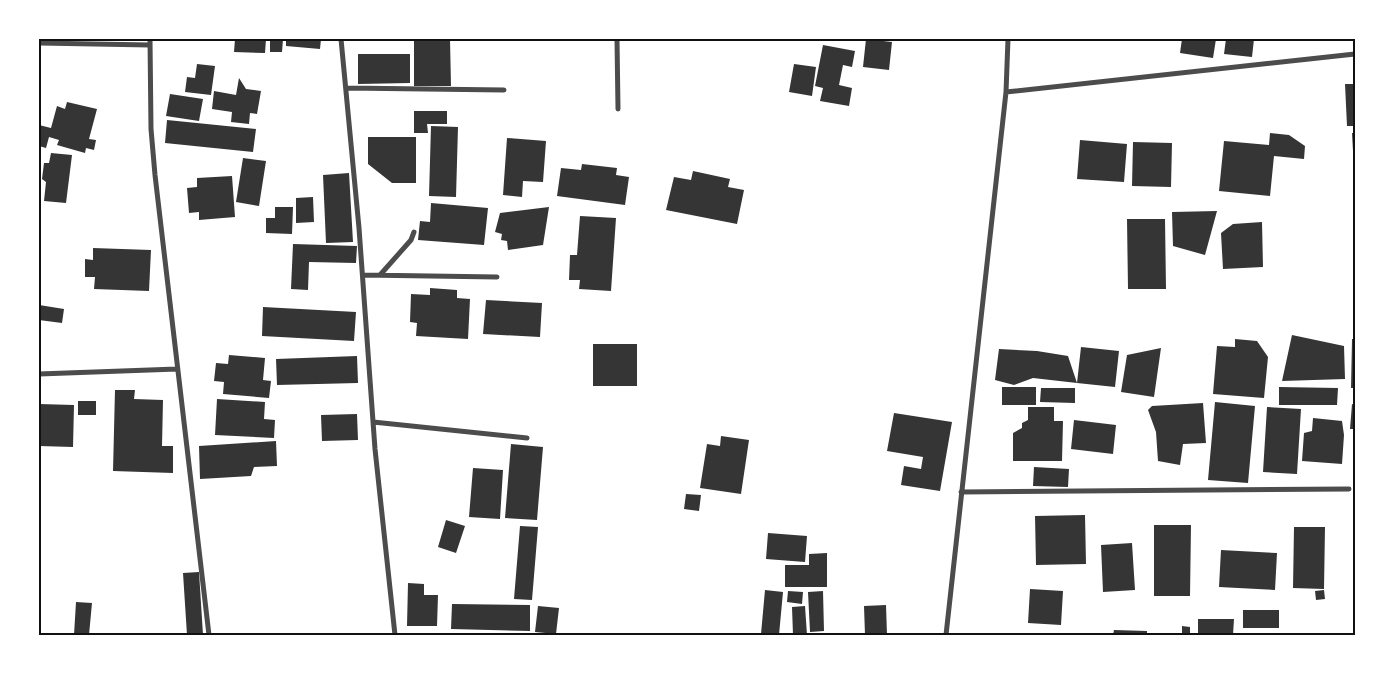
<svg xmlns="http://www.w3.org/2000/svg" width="1394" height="674" viewBox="0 0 1394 674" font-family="Rubik,sans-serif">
<rect width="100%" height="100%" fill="#fff"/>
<path fill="#353535" d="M235 39H266L265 53 234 52Z
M270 39H283L282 52H270Z
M286 39H321L320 49 286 46Z
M414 39H450L451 86H414Z
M866 39 892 42 889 70 863 67Z
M1182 39H1216L1213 58 1180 53Z
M1226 39H1254L1252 57 1224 54Z
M823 45 855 51 852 67 843 65 839 85 852 88 849 106 820 101 823 88 815 86Z
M358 54H410V83L358 84Z
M197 64 215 66 211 95 185 92 187 77 195 78Z
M794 64 816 67 812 96 789 92Z
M239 78 246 89 261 91 257 114 250 113 249 124 231 122 232 112 212 109 214 91 236 95Z
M1345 84H1355V126H1347Z
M170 94 203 99 199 121 166 116Z
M67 102 97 109 89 139 96 140 94 150 86 148 85 153 57 145 59 140 49 137 46 148 39 146V125L51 128 57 106 65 109Z
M414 111H447V124H427L428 133H414Z
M167 120 256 129 253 152 165 143Z
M431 126 458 127 456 197 429 196Z
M1270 133 1289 135 1305 146 1304 159 1274 156 1270 196 1219 191 1224 141 1269 145Z
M1352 133H1355V169H1354Z
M368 137H416V183H392L368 164Z
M507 138 546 141 543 182 523 181 522 197 503 195Z
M1080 140 1127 144 1124 182 1077 179Z
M1133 142 1172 143 1171 187 1132 186Z
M51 153 72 155 66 203 44 201 46 182 42 179 44 163H49Z
M243 158 266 161 259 206 236 202Z
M582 164 617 168 616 175 629 177 625 205 557 196 561 168 581 170Z
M693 171 730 179 728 187 744 190 737 224 666 210 674 177 691 180Z
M349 173 353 242 326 243 323 175Z
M232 176 235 217 199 220V212L189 213 187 188 197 187V178Z
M313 197 314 222 296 223V198Z
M431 203 488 208 484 245 418 240 420 221 430 222Z
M275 207H293L292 234 266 233V218H275Z
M549 207 543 245 508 250 507 241 501 240 502 234 495 232 500 213Z
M1217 211 1205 255 1173 246 1172 212Z
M580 216 616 218 611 291 579 289 580 280H569L570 255H577Z
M1127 219H1165L1166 289H1128Z
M1262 222 1263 267 1223 269 1221 233 1233 224Z
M293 244 357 246 356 263 309 262 308 290 291 289Z
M93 248 151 250 149 291 94 289 95 277H85V259L93 260Z
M430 288 457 290V298L470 299 468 339 416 336 417 323 410 322 411 294 430 295Z
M486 300 542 303 540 337 483 334Z
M39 305 64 309 62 323 39 320Z
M263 307 356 312 354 341 262 336Z
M1292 335 1344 346 1345 379 1282 381Z
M1235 339 1257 341 1268 357 1264 398 1213 394 1217 346 1235 347Z
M1352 339H1355V388H1351Z
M593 344H637V386H593Z
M1081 347 1119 351 1115 387 1077 383Z
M1161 348 1154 397 1121 392 1127 355Z
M999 349 1037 351 1068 356 1077 383 1033 378 1014 385 995 380Z
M229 355 265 358 263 380 271 381 269 398 223 394 224 382 214 381 216 363 228 364Z
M357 356 358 383 277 385 276 359Z
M1002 387H1036V405H1002Z
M1279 387 1338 388 1337 405H1279Z
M1041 388H1075V403L1040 402Z
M115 390H135L134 399 163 400 162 446H173V473L113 471Z
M217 399 265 402 264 419 275 420 274 438 215 435Z
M78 401H96V415H78Z
M1215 402 1255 406 1248 483 1208 480Z
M1203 403 1206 443 1183 444 1180 465 1158 461 1156 432 1148 410 1152 406Z
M39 404 74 405 73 447 39 446Z
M1352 404 1355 405V429H1350Z
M1028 407H1054V421H1063L1062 461H1013V433L1022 428V423L1028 420Z
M1267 407 1301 409 1297 474 1263 472Z
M894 413 952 422 940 491 901 485 904 466 921 469 923 457 887 451Z
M357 414 358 440 322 441 321 415Z
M1313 418 1342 421 1344 435 1342 464 1302 461 1304 433 1312 431Z
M1074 420 1116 425 1113 454 1071 449Z
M721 436 749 440 741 494 700 488 707 444 720 446Z
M276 441 277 466 254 467 251 476 200 479 199 446Z
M511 444 543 447 537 520 505 518Z
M1034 467 1069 469 1068 487 1033 486Z
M473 468 503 470 500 519 469 517Z
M686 494 701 495 699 511 684 509Z
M1085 515 1086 564 1036 565 1035 516Z
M446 520 465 526 456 553 438 547Z
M1154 525H1191L1190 596H1154Z
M520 526 538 527 532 600 514 599Z
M1294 527H1325L1324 589 1293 588Z
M768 533 807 536 805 562 766 559Z
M1132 543 1135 590 1103 592 1101 545Z
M1221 550 1277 553 1275 590 1219 587Z
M827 553V587H785V565H809V554Z
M199 572 203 635H187L183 573Z
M408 583 424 584V595H438L437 626H407Z
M1030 589 1063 591 1061 625 1028 623Z
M765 590 783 592 779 635 761 634Z
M1324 590 1325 599 1316 600 1315 591Z
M788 591 803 592 802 604 787 602Z
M823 591 824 631 810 632 808 592Z
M76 602 92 603 89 635H74Z
M452 604 530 605V631L451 629Z
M886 605 887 635H865L864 606Z
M538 606 559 608 556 634 535 632Z
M805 606 807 635H793L792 607Z
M1243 610H1279V628H1243Z
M1198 619H1234L1233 635H1198Z
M1182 626 1190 627V635H1182Z
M1114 630 1147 631V635H1113Z"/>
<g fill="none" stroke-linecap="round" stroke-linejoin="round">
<path stroke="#4c4c4c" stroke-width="5" d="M150 39 151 129 155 175 209 635
M341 39 359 228 375 449 395 635
M617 39 618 109
M39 43 150 45
M346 88 504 90
M1006 92 1008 39
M363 275 497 277
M380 275 411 240 414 232
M39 374 177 369
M373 422 527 438
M961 492 1349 489
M946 635 1006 92 1355 54"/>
</g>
<rect width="1394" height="674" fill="none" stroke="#ffffff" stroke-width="80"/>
<rect x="40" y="40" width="1314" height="594" fill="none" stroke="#111" stroke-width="2"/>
</svg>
